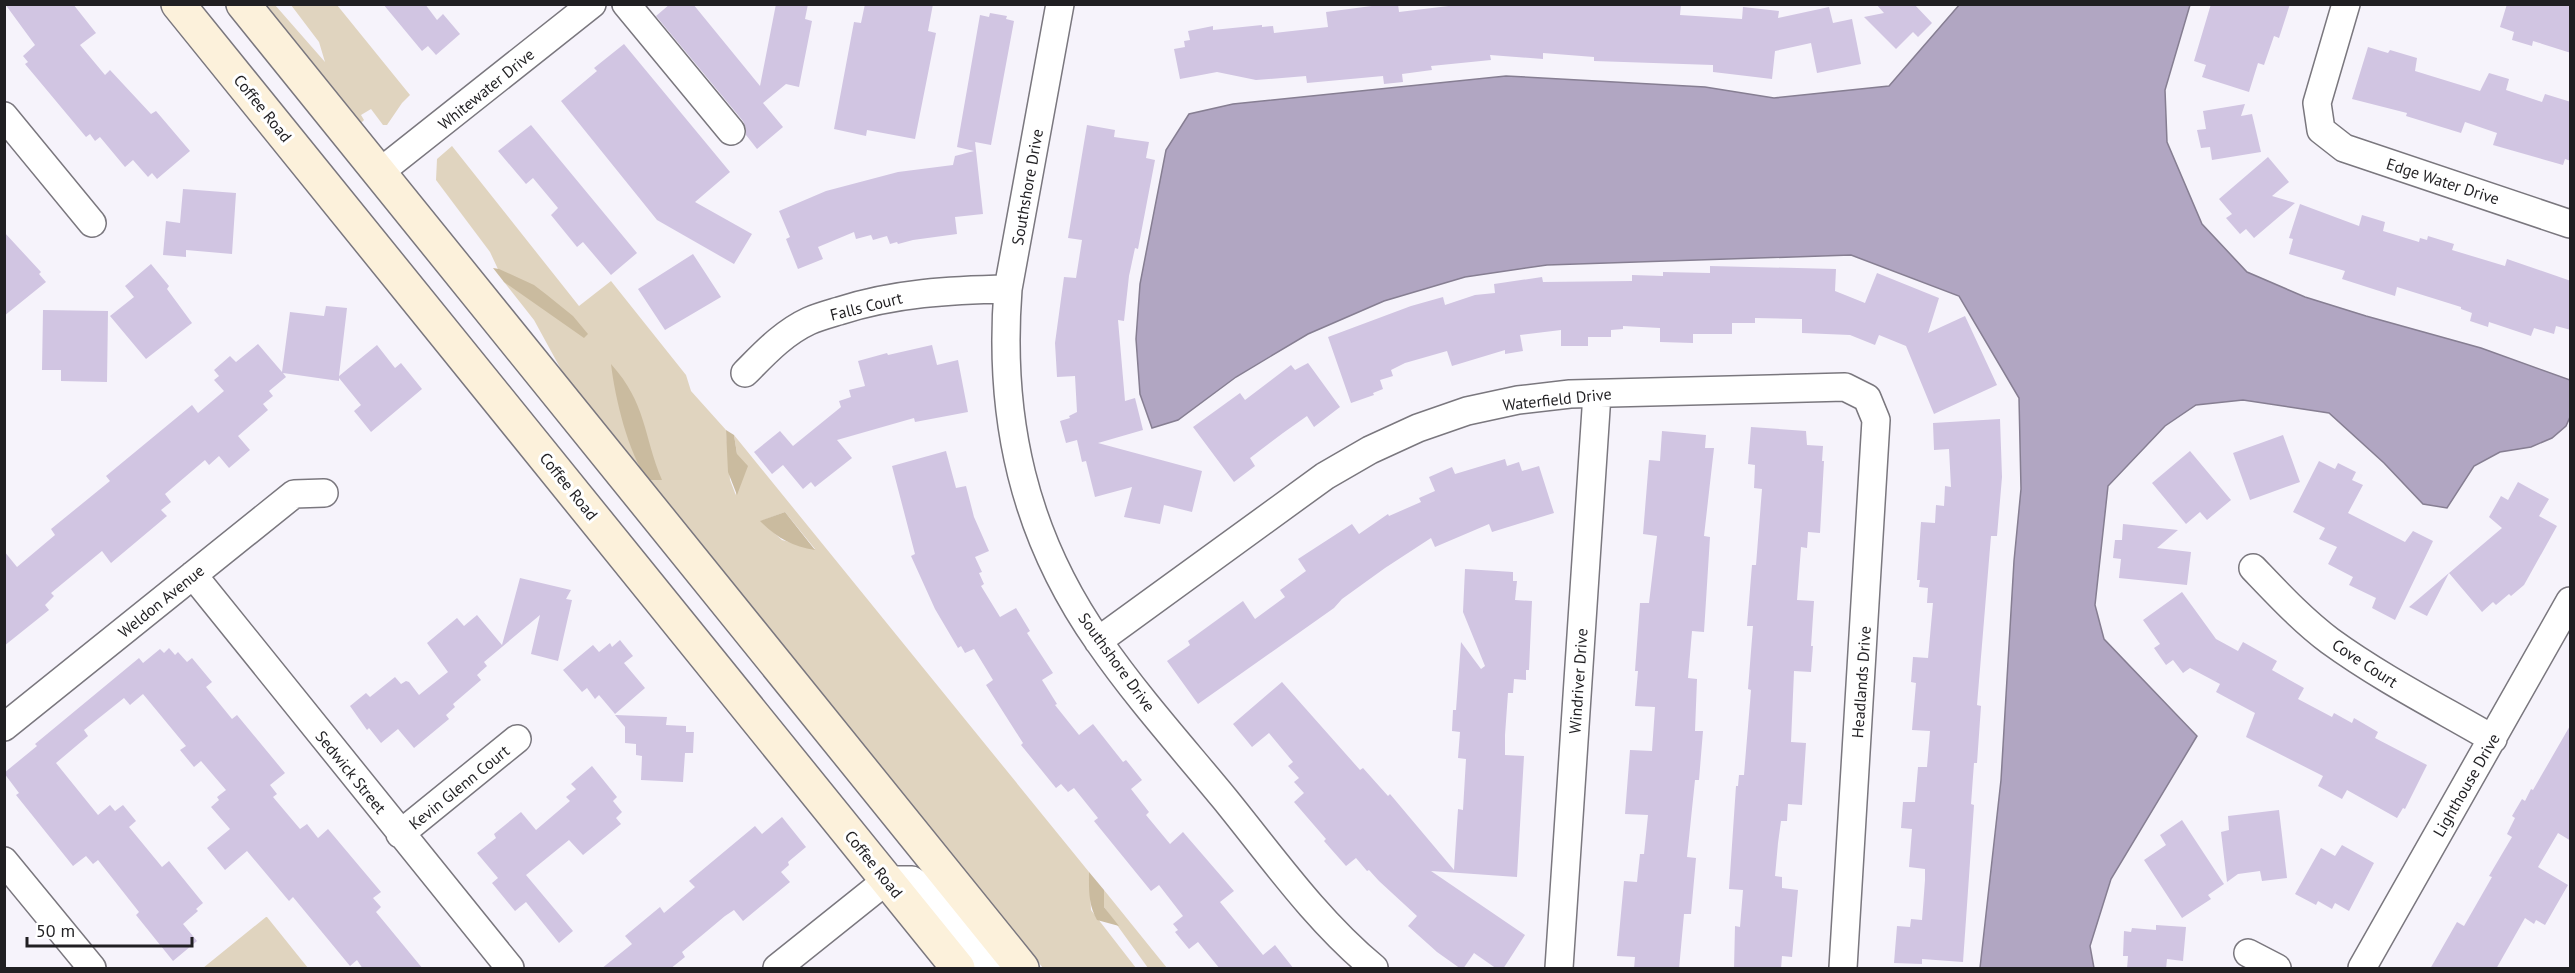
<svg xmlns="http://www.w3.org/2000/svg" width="2575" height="973" viewBox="0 0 2575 973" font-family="'PT Sans',sans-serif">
<rect width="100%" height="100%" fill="#f6f3fb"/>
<path fill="#e0d4bf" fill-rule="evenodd" d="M264 5H275L325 62 319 42 291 5H337L410 95 402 103 387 125H383L371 109 361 115 364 120 360 124Z
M452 146 579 306 611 281 686 375 691 391 726 430 730 480 735 493 736 495 737 454 734 435 1089 872 1091 910 1136 968H1043L563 373 534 320 504 282 490 252 436 180 437 159ZM785 512 815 549 782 540 761 521Z
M1104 890 1167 968H1148L1104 907Z
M267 917 308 968H203L266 917Z"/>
<path fill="#cabb9f" d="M493 268 499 269 534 285 547 295 573 316 588 334 584 338 504 282Z
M611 364C647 404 643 435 662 480H648C628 453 615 398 611 364Z
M726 430 734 435 737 454 748 466 737 495 728 472Z
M785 512 815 550C792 546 777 538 760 521Z
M1089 872 1104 890V907L1119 926 1097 920C1088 904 1089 889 1089 872Z"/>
<path fill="#b1a6c2" stroke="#867e92" stroke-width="1.5" d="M1960 4 2190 5 2165 90 2167 142 2202 224 2247 272 2305 297 2366 316 2481 348 2570 380V417L2566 426 2552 438 2531 447 2500 452 2474 466 2447 508 2423 504 2384 463 2329 413 2243 400 2196 405 2165 426 2108 486 2095 605 2104 639 2197 736 2111 879 2090 946 2094 968H1980L2001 780 2014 561 2021 489 2019 398 1959 296 1851 255 1547 265 1465 277 1384 301 1308 334 1236 377 1178 420 1152 428 1140 394 1136 339 1140 284 1166 150 1189 114 1233 104 1506 76 1705 87 1774 98 1889 86Z"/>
<path fill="#d1c5e2" d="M5 4H73L96 33 80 45 105 75 110 70 151 114 156 111 190 151 157 179 152 173 148 177 133 160 125 167 100 137 95 141 90 134 86 137 25 64 28 62 23 56 35 45Z
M383 4H425L437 20 443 14 460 34 436 55 428 46 422 51Z
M670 4H693L760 86 776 4H808L805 19 812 21 799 87 786 84 763 103 783 127 757 149 746 135V128L743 121 656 16Z
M865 4H933L928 31 936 33 915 139 867 130 866 136 834 129 854 22 861 23Z
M1387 4H1398L1399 12 1465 4H1681L1680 15 1742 19 1743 7 1779 11 1778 18 1829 7 1833 23 1852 19 1861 64 1817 73 1811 43 1775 51 1772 79 1713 72V65L1594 61V57L1543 53V59L1490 55 1491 60 1431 66 1432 70 1402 74 1403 82 1384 84 1383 76 1307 83 1306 76 1256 80 1217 72 1180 79 1174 49 1185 47 1184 41 1190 40 1188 31 1213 26V30L1262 25V27L1273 26 1274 33 1328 27 1326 12Z
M1876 4H1914L1932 23 1918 37 1913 32 1896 49 1864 17 1884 13Z
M2211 4H2290L2279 38 2274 36 2264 65 2258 63 2249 92 2202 77 2206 65 2194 61Z
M2507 4H2571V53L2533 41 2532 46 2512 40 2514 32 2500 27Z
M990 13 1007 16 1006 19 1014 21 991 145 975 142 983 214 955 217 957 234 913 240 898 244 897 242 890 244 887 236 873 240 871 235 856 239 854 232 818 247 823 259 798 269 786 239 790 237 779 211 826 191 898 172 953 165 955 156 974 151 957 147 980 15 989 17Z
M624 44 730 172 695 202 752 234 734 264 657 220 561 101 597 71 594 68Z
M2368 47 2388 53 2390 50 2417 58 2415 71 2480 91 2489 73 2509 79 2506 90 2542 102 2545 94 2571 102V161L2565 159 2563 165 2493 145 2497 133 2465 122 2461 133 2406 116 2407 113 2352 99Z
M2245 104 2241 116 2252 114 2261 152 2212 160 2210 147 2201 148 2197 130 2206 129 2203 111Z
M531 125 637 253 611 275 583 242 577 247 551 215 558 208 533 178 526 184 498 151Z
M1087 125 1115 130 1114 137 1149 142 1146 158 1155 160 1138 249 1135 248 1129 276 1124 321 1118 320 1125 401 1135 398 1143 430 1098 443 1202 471 1192 512 1164 505 1160 524 1124 517 1132 487 1095 497 1086 461 1082 462 1077 440 1066 443 1060 421 1070 418 1069 416 1077 412 1075 376 1057 377 1055 343 1064 277 1076 278 1082 240 1068 238Z
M2268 157 2289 182 2272 196 2295 203 2254 238 2246 229 2240 234 2226 218 2232 214 2219 199Z
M183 189 236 193 232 254 186 250V257L163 255 166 221 180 223Z
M2300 204 2359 226 2362 215 2385 222 2383 231 2419 242 2420 238 2427 240 2428 236 2454 244 2452 250 2505 266 2507 259 2571 281V330L2556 326 2554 334 2534 328 2531 336 2489 322 2488 327 2470 321 2472 313 2461 309V307L2397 287 2395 296 2342 279 2345 271 2289 254 2293 239 2289 238Z
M4 232 41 272 39 274 46 282 4 316Z
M693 254 721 297 665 330 638 289Z
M151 264 169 286 167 289 192 323 146 359 110 316 134 297 125 286Z
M1710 266 1836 269 1835 291 1865 303 1877 273 1939 298 1928 333 1965 316 1997 385 1934 414 1906 346 1879 335 1875 345 1850 335 1802 333V319L1755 318V323H1732V334H1693V343L1660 342V328L1623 326V329L1611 330V337H1588V346H1561V330L1520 335 1523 351 1505 354V350L1452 366 1447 351 1405 363 1391 370 1393 376 1380 380 1383 389 1373 393 1374 395 1351 403 1328 337 1411 306 1443 297 1445 305 1475 295 1495 293 1494 284 1542 277 1543 282 1632 281V275L1663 276V272L1710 273Z
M326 306 347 308 339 376 377 345 395 368 401 363 422 389 371 432 354 411 361 405 339 378V381L283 373 286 377 269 391 273 396 263 404 268 410 238 436 250 450 229 468 219 456 209 465 205 460 165 494 171 502 161 510 167 516 111 563 102 551 51 593 54 596 45 605 49 610 4 646V551L17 567 55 535 51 529 110 481 106 476 192 405 198 413 224 391 214 380 219 376 214 370 230 356 236 362 258 344 282 372 290 312 324 316Z
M43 310 108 311 107 382 61 381V370H42Z
M932 345 937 365 958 360 968 412 915 422 914 418 837 440 852 458 815 487 811 482 803 489 783 465 772 474 754 452 780 431 793 446 841 407 839 401 851 397 849 390 865 386 858 361 887 353 888 355Z
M1308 363 1340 407 1314 427 1307 416 1283 433 1250 458 1255 466 1234 482 1193 427 1240 393 1245 400 1291 365 1295 370Z
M2000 419 2002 477 1997 536H1991L1977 705 1981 706 1977 763H1974L1971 804 1974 805 1963 962 1922 959V964L1894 963 1897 926 1910 927 1911 919 1922 920 1925 880V869L1909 867 1912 829 1901 828 1903 802H1915L1918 767H1927L1930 731 1912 730 1916 683 1911 682 1913 657 1928 658 1933 603H1927L1928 588 1919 587 1920 580H1917L1921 522 1935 523 1936 505 1944 506 1945 486 1951 487 1949 449 1934 450 1933 423Z
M1751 427 1806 431 1807 445 1823 446 1822 461H1824L1820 533 1808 532 1807 548 1801 547 1797 600 1814 601 1811 646H1813L1811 672 1794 671 1791 742 1806 743 1802 805 1788 804 1787 821H1781L1778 843 1775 876 1782 877V888L1798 890 1792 957 1782 956 1781 969H1734L1735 926 1740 927 1743 890 1729 889 1736 786H1738L1739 775H1744L1751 690 1748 689 1753 626H1747L1752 565H1756L1762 489 1754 488 1755 465 1748 464Z
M1662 431 1706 435 1705 448H1714L1704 536 1710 537 1704 632 1692 631 1688 678 1697 679 1695 731H1703L1699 780H1695L1687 857 1696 858 1691 914H1684L1679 969H1634L1635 957 1617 956 1624 881 1637 882 1640 854H1644L1648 815 1625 814 1630 750 1652 751 1655 707 1635 706 1638 671H1635L1640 603H1649L1657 536 1643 534 1649 460 1660 461Z
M2283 435 2300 482 2250 500 2233 453Z
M946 451 956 488 966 486 974 517 989 551 975 557 982 572 979 573 984 584 981 586 1000 617 1016 608 1030 631 1027 633 1053 673 1042 680 1057 704 1055 705 1079 735 1093 724 1123 762 1126 760 1142 780 1131 789 1149 812 1146 815 1170 844 1183 832 1234 891 1220 902 1263 955 1275 945 1294 969H1220L1198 942 1189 949 1175 932 1178 930 1173 924 1183 916 1159 885 1151 891 1094 821 1098 818 1074 788 1068 792 1061 784 1056 788 1021 745 1023 743 986 685 993 680 974 649 965 653 961 646 958 648 935 609 911 556 915 554 892 466Z
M2190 451 2231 500 2207 520 2200 512 2186 524 2152 483Z
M1505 459 1507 466 1519 462 1522 471 1539 466 1554 513 1492 532 1489 524 1435 547 1431 538 1385 568 1342 599 1334 608 1198 704 1167 661 1190 645 1188 641 1243 601 1255 619 1285 597 1280 590 1306 571 1298 559 1352 524 1359 534 1388 514 1389 516 1421 502 1419 498 1435 491 1429 477 1452 467 1455 474Z
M2319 461 2335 469 2338 463 2356 472 2352 480 2363 485 2348 513 2405 542 2413 531 2433 541 2395 620 2372 608 2376 598 2349 585 2353 577 2328 564 2337 547 2319 539 2325 528 2293 512Z
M2518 482 2549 499 2539 516 2557 526 2524 585 2511 596 2509 594 2496 605 2493 602 2482 612 2449 573 2427 616 2409 607 2502 528 2489 517 2501 496 2508 500Z
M2123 524 2178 530 2157 548 2191 552 2187 585 2119 578 2121 559 2113 558 2115 540H2122Z
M1465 569 1513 572V581H1517L1515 600 1532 601 1529 670H1526V680L1514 679 1513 693H1508L1505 735V755L1524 756 1517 877 1431 871 1525 935 1503 969H1497L1474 953 1463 969H1461L1437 952 1408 926 1417 916 1379 881 1369 870 1367 871 1356 858 1346 866 1324 841 1326 839 1294 802 1304 793 1294 782 1299 778 1288 766 1293 762 1269 733 1252 747 1233 724 1282 682 1360 770 1363 768 1388 796 1390 794 1454 870 1458 809 1463 810 1466 759 1458 758 1460 732 1452 731 1453 710H1456L1461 642 1481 669 1485 666 1463 612Z
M520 578 571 590 566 599 572 600 558 661 531 654 540 615 484 662 487 666 477 675 481 680 453 704 455 707 446 715 449 719 414 748 398 729 381 743 369 728 367 730 350 706 366 693 370 697 395 677 401 684 406 681 409 682 419 695 448 672 427 643 457 618 464 626 477 615 502 645Z
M2182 592 2216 639 2238 651 2243 642 2277 661 2272 670 2304 688 2298 699 2332 717 2334 713 2352 723 2354 718 2378 732 2375 738 2427 765 2405 809 2403 808 2397 818 2347 790 2342 799 2318 786 2323 776 2246 737 2255 713 2216 692 2220 684 2190 668 2183 673 2173 660 2166 665 2154 648 2160 644 2143 620Z
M620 640 633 656 624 663 645 688 615 714 599 695 595 699 587 688 582 692 563 670 593 645 599 652 610 643 612 647Z
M169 648 175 655 178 652 187 662 192 658 212 682 206 687 232 719 237 715 285 773 270 785 277 794 273 797 300 829 307 824 318 838 328 829 381 892 373 898 381 907 376 912 423 969H363L357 960 350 966 293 897 289 901 247 851 225 870 207 848 230 829 211 807 219 800 217 797 226 790 201 761 194 767 180 750 186 746 143 694 130 705 124 698 84 730 88 736 56 763 98 815 110 805 115 811 123 805 136 821 129 827 162 867 169 861 203 903 196 909 198 911 183 924 197 941 173 961 136 915 139 912 98 860 93 864 86 856 73 866 16 795 19 793 4 773 37 746 35 744 139 658 143 663 160 649 164 653Z
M615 715 667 717 666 725 686 726V732H694L693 753H685L683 782 641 780 642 756 636 755V744L625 743V727Z
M2571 724V841L2558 833 2538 867 2568 885 2545 925 2536 920 2534 924 2525 918 2496 969H2430L2457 922 2464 926 2492 877 2489 876 2512 837 2507 834 2515 818 2512 816 2522 799 2525 801 2531 789 2533 790Z
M592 766 617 797 613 801 622 812 616 818 621 824 583 855 569 840 526 875 573 931 559 943 526 902 515 911 492 883 498 878 477 853 496 838 494 834 521 812 536 830 570 801 566 797 576 789 571 784Z
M2279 810 2287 878 2262 881 2260 871 2238 874 2227 882 2221 832 2229 830 2228 816Z
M782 817 806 847 788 862 789 865 781 872 790 882 743 921 734 910 725 916 682 952 685 957 670 969H601L632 944 625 936 660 907 664 913 695 887 689 881 755 826 762 834Z
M2182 820 2224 884 2208 895 2211 899 2182 918 2144 860 2166 845 2160 835Z
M2342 845 2374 863 2349 911 2335 903 2332 909 2318 901 2316 905 2295 894 2321 848 2335 856Z
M2156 925 2186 927 2183 961 2167 959 2166 969H2127L2128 956H2123L2124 931 2131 932 2132 928 2156 930Z"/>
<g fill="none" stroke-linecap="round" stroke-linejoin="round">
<g stroke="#7a777e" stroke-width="30">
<path id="street" d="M626 4 731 131
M1060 4 1008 289C998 419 1024 535 1099 642 1137 697 1182 747 1224 798 1272 857 1316 920 1374 968
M2346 4 2317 103 2321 130 2344 148 2570 224
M4 116 92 223
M380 172 592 4
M745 373C764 354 783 333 809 321 818 317 829 314 839 311 894 293 951 290 1008 289
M2253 568C2277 593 2302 620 2330 641 2381 678 2438 707 2493 739
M193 575 510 968
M1098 641 1325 476 1370 450 1418 428 1467 411 1518 400 1570 394 1845 387 1867 398 1876 420 1843 968
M4 727 294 494 324 493
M400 834 517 739
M4 861 92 968
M2248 953 2277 968
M777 968 887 880H912L928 891 992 968
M1559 968 1597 394
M2362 968 2570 601"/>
</g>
<g stroke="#7a777e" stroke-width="36">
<path id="secondary" d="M178 4 958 968
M243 4 1022 968"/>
</g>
<use href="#street" stroke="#fff" stroke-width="27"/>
<use href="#secondary" stroke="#fcf1db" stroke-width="33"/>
</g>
<g text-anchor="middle" stroke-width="6" stroke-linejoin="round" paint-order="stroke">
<g font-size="16" fill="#201f22" stroke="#fff">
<text transform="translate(486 89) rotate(-39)" y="6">Whitewater Drive</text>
<text transform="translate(263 108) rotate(51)" y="6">Coffee Road</text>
<text transform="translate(2443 181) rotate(18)" y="6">Edge Water Drive</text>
<text transform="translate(1027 187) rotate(-80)" y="6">Southshore Drive</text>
<text transform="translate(866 306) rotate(-14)" y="6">Falls Court</text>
<text transform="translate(1557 399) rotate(-6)" y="6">Waterfield Drive</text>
<text transform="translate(569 486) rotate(51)" y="6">Coffee Road</text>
<text transform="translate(161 601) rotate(-39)" y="6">Weldon Avenue</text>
<text transform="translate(1117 662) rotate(54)" y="6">Southshore Drive</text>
<text transform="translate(2365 663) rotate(33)" y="6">Cove Court</text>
<text transform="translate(1578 681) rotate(-86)" y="6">Windriver Drive</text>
<text transform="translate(1861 682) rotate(-86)" y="6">Headlands Drive</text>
<text transform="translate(351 772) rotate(51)" y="6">Sedwick Street</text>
<text transform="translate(2466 785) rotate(-60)" y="6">Lighthouse Drive</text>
<text transform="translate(459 787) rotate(-39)" y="6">Kevin Glenn Court</text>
<text transform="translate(874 864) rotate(51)" y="6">Coffee Road</text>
</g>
</g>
<rect width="2575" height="973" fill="none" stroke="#201f22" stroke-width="12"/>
<path d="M27 937v9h165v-9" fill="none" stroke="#201f22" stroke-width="3"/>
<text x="36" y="937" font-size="18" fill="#201f22" stroke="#ffffff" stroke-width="4.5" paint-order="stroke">50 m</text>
</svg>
